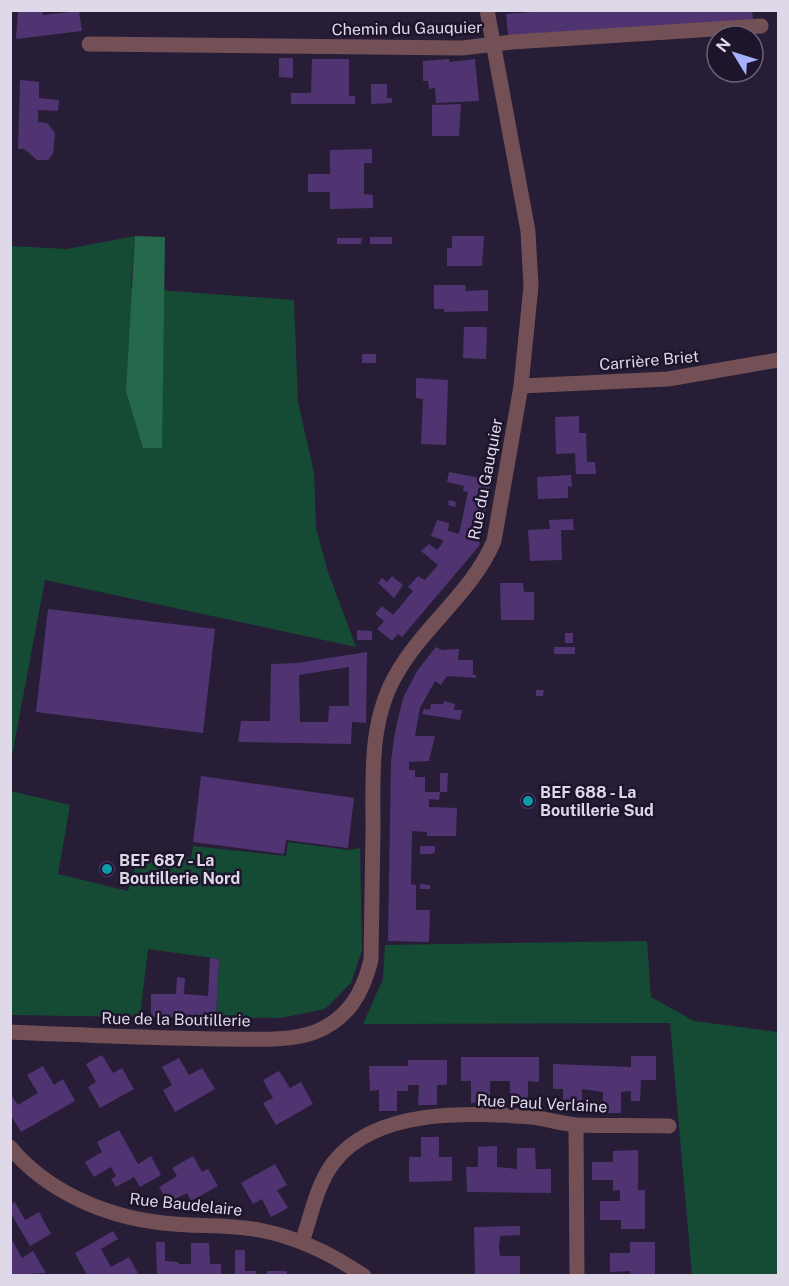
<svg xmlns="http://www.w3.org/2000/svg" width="789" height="1286" viewBox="0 0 789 1286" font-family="'Public Sans',sans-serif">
<rect width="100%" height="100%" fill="#271d36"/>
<path fill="#154b35" d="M135 236 131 288 294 300 298 402 314 473 316 528 328 572 356 647 45 580 11 761V246L67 249Z
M11 791 70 805 58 874 128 891 136 864 162 854 191 858 193 846 286 856 288 842 348 850 360 848 362 950 351 983 325 1009 280 1018 216 1017 219 959 148 949 140 1017 11 1015Z
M647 941 651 997 694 1021 778 1032V1275H692L670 1023 363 1024 383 979 385 945Z"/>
<path fill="#25694c" d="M135 236 165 237 162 448H143L126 391Z"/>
<path fill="#503472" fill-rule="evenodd" d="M18 10H42L43 15 79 11 82 31 16 39Z
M560 10H752L753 20 508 35 506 14Z
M279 58H293V78L279 77Z
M312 59H349V96H355V104H291V93H311Z
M449 59 450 62 475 59 479 101 436 103 435 88 429 89 428 81H423V61Z
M20 80 39 82V98L59 100 58 111 38 110V122L47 123 55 133 53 154 48 160H37L24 149H18Z
M371 84H387V98H392V103L371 104Z
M461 104 459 136H432V105Z
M372 149V163H364V194L373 195V208L330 209V192H308V174H330V150Z
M452 236H484L482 266H447V248H452Z
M370 237H392V244H370Z
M337 238H362L361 244H337Z
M434 285H466L465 291 488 290V311L444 312V309H434Z
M464 327H487L486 359 463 358Z
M362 354H376V363H362Z
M416 378 448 380 446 445 421 444 423 399 416 398Z
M579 416V433H586L587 462H595L596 474H576L575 453 556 454 555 417Z
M449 472 491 480 479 546 402 637 398 634 392 641 377 629 384 621 375 614 382 606 393 615 413 591 408 587 418 576 425 580 438 565 421 551 429 544 437 550 442 544 443 540 431 536 437 520 449 523 448 531 459 534 468 492 463 491 464 486 447 482Z
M571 475 572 487 568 486V498L538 499 537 477Z
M449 500 456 502 455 507 448 505Z
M573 519 574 530H561L562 560 530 561 528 530 550 529 549 520Z
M392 576 403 585 394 598 378 583 382 578 387 582Z
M500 583H523L524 592H534V620H501Z
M48 609 215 629 203 733 36 712Z
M357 630 372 631V640H357Z
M565 633H573V643H565Z
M436 647 442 650 459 649 458 660H473V675H476V678L447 676 441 685 435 681 420 708 415 736H435L429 761 409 762V770H415V777H425V792H440L439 800 429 799V807L457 808 456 836H427V832L412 831 411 884 416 885V910H430L429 942 388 941 391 761 395 732 403 698 417 671Z
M554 647H575V654H554Z
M367 652 366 723 352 722 351 744 238 742 241 721H270L271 664 297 663ZM349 667V706H329L328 722H300L299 675Z
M536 690H544L543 696H536Z
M444 701 455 704 454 710H462L460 720 422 714 424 709 430 710 431 704H443Z
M440 773H448L447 792H440Z
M201 776 354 798 348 848 286 840 284 854 193 842Z
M520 801a8 8 0 1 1 16 0a8 8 0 1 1-16 0Z
M420 846H435V852L432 854H420Z
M99 869a8 8 0 1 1 16 0a8 8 0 1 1-16 0Z
M420 884 430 885V889H420Z
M210 958 219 959 216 1017H151V994H176L177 977 185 978 184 994 208 996Z
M102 1055 113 1073 122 1068 134 1089 100 1108 88 1087 96 1082 86 1064Z
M631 1056H656V1080H641L640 1101H631V1091L621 1092V1113H603V1092L582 1089V1109H563V1089H553V1064L631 1067Z
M461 1057H539V1082L528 1081V1102H510V1081H490V1102L471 1103V1081H461Z
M179 1058 189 1075 202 1068 215 1089 175 1112 163 1090 172 1085 162 1067Z
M408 1060H447V1085H437V1105H418L419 1085H408V1091H397V1111H379V1090L370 1091 369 1066H408Z
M43 1066 54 1085 63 1079 75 1101 21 1132 10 1114V1093L18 1105 38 1093 27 1075Z
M279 1071 290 1088 301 1082 313 1104 276 1125 263 1103 273 1098 263 1080Z
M119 1130 138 1164 151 1156 161 1175 140 1187 134 1177 116 1187 111 1179 116 1176 111 1167 94 1177 85 1162 102 1152 97 1142Z
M421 1137H439V1157H452V1181L409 1182V1157H421Z
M497 1146V1167L517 1169V1148H535L536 1169H551V1193L467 1192 466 1167H478V1147Z
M638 1150V1190H645V1229H621V1220H600V1201H620V1190L613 1191V1180H592V1162H613V1151Z
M193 1156 202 1172 208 1169 218 1186 191 1201 187 1193 168 1203 159 1187 177 1176 172 1168Z
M275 1164 287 1185 277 1190 288 1208 271 1217 262 1199 253 1204 241 1183Z
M15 1202 25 1220 39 1212 51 1234 30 1246 10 1212V1205Z
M520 1226V1235L500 1236 499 1247 500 1256H520V1275H475L474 1227Z
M113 1231 118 1239 101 1249 111 1267 129 1257 138 1273 134 1275H87L75 1253Z
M12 1240 22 1258 33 1251 46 1273 10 1275Z
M156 1242H165V1261L178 1262 179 1264H191V1243H209L210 1264H221V1275H157Z
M630 1242H655V1275H630V1271L610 1272V1253H630Z
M235 1250H245V1271H256V1275H235Z
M267 1271H287V1275H267Z"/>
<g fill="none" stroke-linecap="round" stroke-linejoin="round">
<path stroke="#725055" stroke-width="15" d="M89 44 462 48 512 42 761 26
M521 386 668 379 778 360
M10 1032C82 1035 153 1038 224 1039 253 1039 288 1042 315 1032 348 1019 363 993 371 960 372 916 372 872 373 828 373 775 369 720 397 673 424 626 473 591 494 541L521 386 531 286 528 231 487 10
M576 1125 577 1276
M10 1147C47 1192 107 1217 163 1223 195 1227 227 1224 259 1230 297 1237 332 1254 364 1276
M302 1242C311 1217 317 1183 334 1162 376 1108 470 1112 532 1117 547 1119 562 1124 577 1125 607 1126 638 1125 669 1126"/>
</g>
<g fill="#0f9aa8" stroke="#1e142b" stroke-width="2">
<circle cx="528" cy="801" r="6"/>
<circle cx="107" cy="869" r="6"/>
</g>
<g text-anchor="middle" stroke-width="5" stroke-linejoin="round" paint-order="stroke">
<g font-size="16" fill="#ded8e9" stroke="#1e142b">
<text transform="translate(407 28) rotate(-1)" y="6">Chemin du Gauquier</text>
<text transform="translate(649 360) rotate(-5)" y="6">Carrière Briet</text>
<text transform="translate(485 479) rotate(-79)" y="6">Rue du Gauquier</text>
<text transform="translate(176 1019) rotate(1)" y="6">Rue de la Boutillerie</text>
<text transform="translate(542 1103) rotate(3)" y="6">Rue Paul Verlaine</text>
<text transform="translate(186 1204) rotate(6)" y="6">Rue Baudelaire</text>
</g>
<g font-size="16" font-weight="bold" fill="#ded8e9" stroke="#1e142b" text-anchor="start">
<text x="540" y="798">BEF 688 - La<tspan x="540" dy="18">Boutillerie Sud</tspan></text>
<text x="119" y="866">BEF 687 - La<tspan x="119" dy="18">Boutillerie Nord</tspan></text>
</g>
</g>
<rect width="789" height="1286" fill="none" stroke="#ded8e9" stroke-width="24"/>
<g transform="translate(735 54) rotate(308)"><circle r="28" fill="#1e142b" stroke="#6b6277" stroke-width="1.5"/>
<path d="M0-4.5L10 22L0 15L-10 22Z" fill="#a5b1fc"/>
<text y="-9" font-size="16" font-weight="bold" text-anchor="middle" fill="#ded8e9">N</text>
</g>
</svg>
